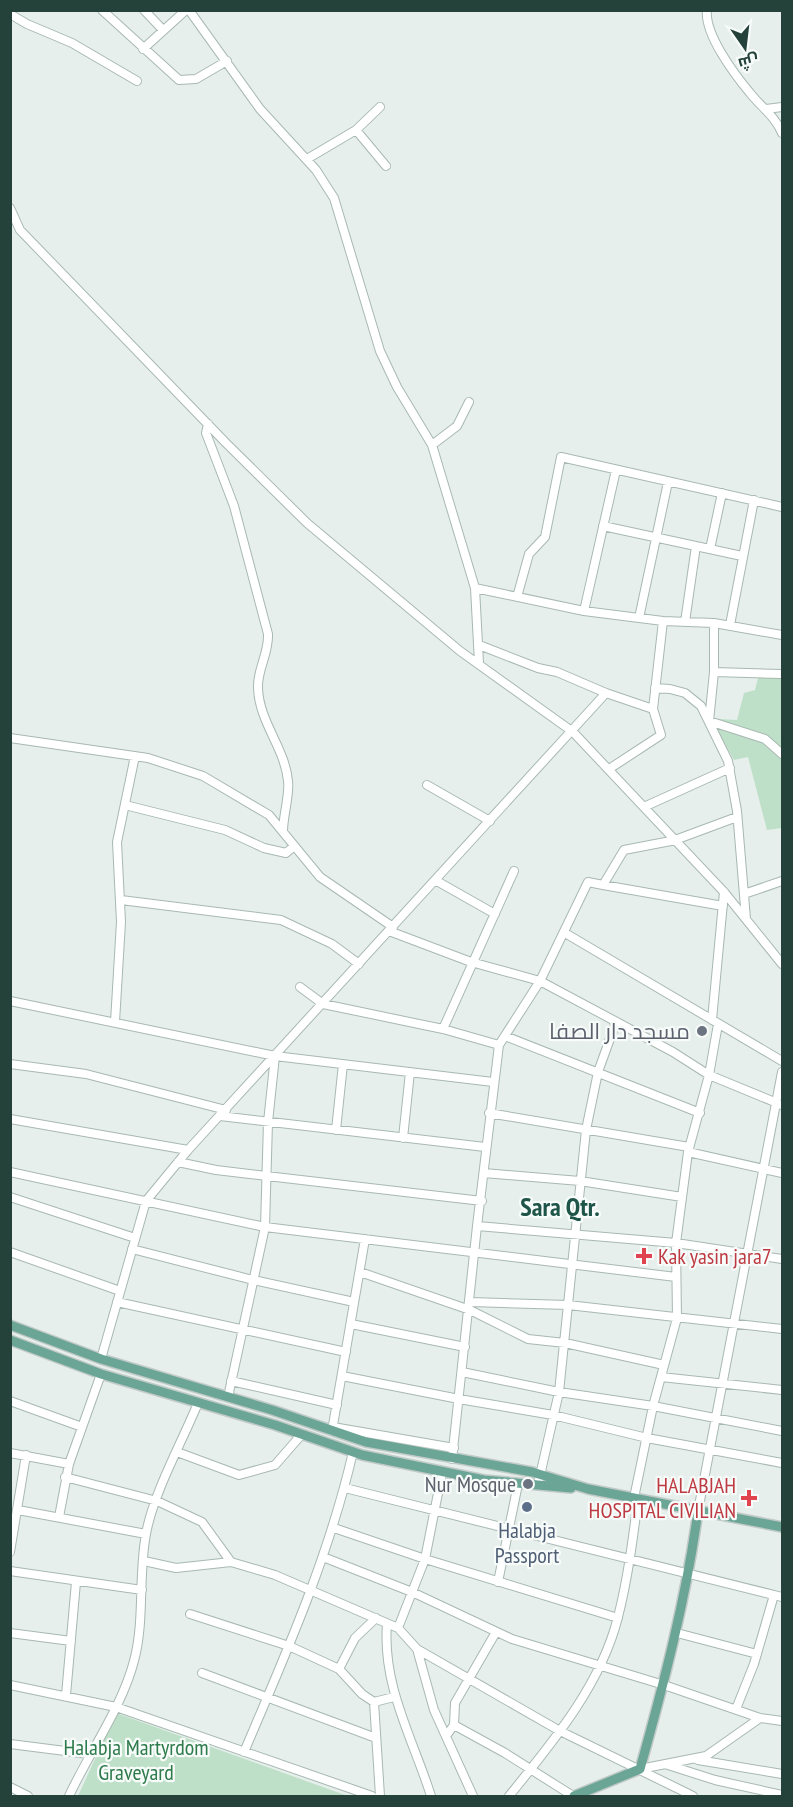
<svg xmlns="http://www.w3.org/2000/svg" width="793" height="1807" viewBox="0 0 793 1807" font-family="'PT Sans Narrow',Cairo,sans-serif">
<rect width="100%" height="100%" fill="#e6efeb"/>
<path fill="#bfe0c8" d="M782 676V828L767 830 748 757 734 760 717 730 719 719 737 720 744 693 755 690 758 678Z
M116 1713 348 1796H78Z"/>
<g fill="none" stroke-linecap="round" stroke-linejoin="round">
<g stroke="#a8b8b2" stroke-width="10">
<path id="minor" d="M102 10 179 80 196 79 227 61
M144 10 163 30
M189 10 260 109 316 170 334 198 380 351 397 387 432 445 475 588 479 663
M707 10C704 34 735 75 750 93 761 107 775 116 782 133
M10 14 27 24 72 43 137 81
M143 49 186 10
M766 109 782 107
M356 130 386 166
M307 159 356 130 380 107
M10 208 20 230 226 443 307 523 460 651 573 732 724 892 782 964
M208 424 206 433 234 506 268 634C269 654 257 669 258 688 259 722 285 748 288 781 290 794 283 816 283 831
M432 445 457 426 469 402
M603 526 742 556
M710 549 722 493
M475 588 584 611 663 621 714 623 782 635
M517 597 529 554 545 537 561 457 782 507
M584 611 616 470
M639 618 668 482
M685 622 696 546
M714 623V672L709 721 765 739 782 754
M730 625 754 500
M479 645 538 668 557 672 606 693 653 709 663 621
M714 672 782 674
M655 688 670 689 685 693 701 706 728 761 737 811 746 919
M10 738 148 758 203 776 269 815 320 877 393 927
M609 769 661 735 653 709
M427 785 490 821
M125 805 225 830 264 848 286 853 293 847
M646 806 730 768
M675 840 737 817
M435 880 495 914
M603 885 723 906
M744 894 782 881
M121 900 281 920 332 944 359 964
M389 931 471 962 540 981 673 1052 709 1075 782 1105
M565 933 782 1061
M300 987 323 1004 443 1029 499 1045
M10 1001 275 1056 493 1082
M712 1020 724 892
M115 1022 121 922 117 842 135 756
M443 1029 514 871
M505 1036 700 1113
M10 1064 86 1074 226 1110
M489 1113 689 1147
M220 1116 485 1147
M10 1119 188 1150
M336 1130 343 1064
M403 1138 410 1072
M688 1152 782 1173
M178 1162 216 1170 482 1201
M10 1172 265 1227 676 1277
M484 1173 580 1181 682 1197
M10 1197 135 1238
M477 1226 676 1243 782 1259
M132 1249 253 1280 354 1302
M10 1252 120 1291
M360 1272 470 1310 528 1339 565 1343 664 1365
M117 1302 346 1352
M471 1302 568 1305 782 1329
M351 1324 465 1347
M101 1359 146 1201 188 1150 606 693
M462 1372 559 1392 653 1406 782 1431
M342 1376 459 1399 553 1415 647 1438 782 1463
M661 1377 782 1390
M231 1381 337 1405
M228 1397 265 1227 268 1122 275 1056
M10 1401 82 1427
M333 1427 454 1448
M332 1431 365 1239
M177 1452 239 1475 275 1465 302 1434
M10 1453 69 1464
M452 1459 477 1226 499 1045 540 981 588 882 603 885 624 850 676 840
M65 1477 157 1501 202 1522 231 1562 275 1575 398 1628 417 1649 560 1731 693 1796
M539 1480 559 1392 586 1130 598 1072 616 1022
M345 1488 782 1597
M634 1498 653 1406 677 1318 676 1243 688 1152 709 1075 718 1024
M18 1510 146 1534
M698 1511 782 1072
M59 1517 69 1464 101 1374
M334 1528 425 1559 618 1618
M10 1552 26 1455
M323 1557 412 1592 512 1639 664 1685 760 1718 782 1721
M144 1561 176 1568 231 1562
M10 1571 142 1590
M498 1582 518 1484
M190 1614 289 1646 339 1669
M376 1618 355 1638 339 1669 362 1694 374 1702 394 1697
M387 1624C382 1686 413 1739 431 1796
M398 1628 425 1559 442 1473
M10 1633 71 1641
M677 1633 757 1654
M417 1649 434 1710 473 1796
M202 1673 376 1738
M10 1685 116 1707 372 1796
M66 1695 76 1582
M374 1702 380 1796
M736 1709 754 1664 774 1595
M454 1725 505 1753 573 1796
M446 1736 454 1725 455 1703 496 1632
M10 1744 89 1754
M244 1752C286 1654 329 1556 353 1452
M698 1760 782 1774
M668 1765 715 1780 782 1795
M640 1769 706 1756 760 1718
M10 1787 28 1796
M69 1796C89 1753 122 1707 134 1661 145 1620 138 1576 146 1534 153 1494 182 1442 198 1403
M509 1796C552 1743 601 1685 618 1617 628 1578 633 1538 638 1499"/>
</g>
<g stroke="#c2cac8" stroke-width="12">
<path id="major" d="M10 1325 101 1359 272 1410 366 1442 532 1472 588 1489 782 1527
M10 1340 101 1374 275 1425 362 1455 484 1480 571 1488
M574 1796 640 1769C664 1683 686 1599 698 1511"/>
</g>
<use href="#minor" stroke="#fff" stroke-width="8"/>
<use href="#major" stroke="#6aa596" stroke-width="9"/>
</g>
<g fill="#6b7280" stroke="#f7fbf9" stroke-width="2">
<circle cx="702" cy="1031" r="6"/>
<circle cx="528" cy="1484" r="6"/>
</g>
<g fill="#e0444e" stroke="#f7fbf9" stroke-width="2">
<path d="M641 1247h6v6h6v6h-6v6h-6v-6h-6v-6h6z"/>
<path d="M746 1489h6v6h6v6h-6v6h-6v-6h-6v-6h6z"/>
</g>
<circle fill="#5c6f8a" stroke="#f7fbf9" stroke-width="2" cx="527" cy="1507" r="6"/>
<g text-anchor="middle" stroke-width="4.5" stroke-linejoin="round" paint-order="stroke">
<g font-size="22" fill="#5b616d" stroke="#f7fbf9" text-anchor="end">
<text x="690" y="1039">مسجد دار الصفا</text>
<text x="516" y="1492">Nur Mosque</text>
</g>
<g font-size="22" fill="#be3a42" stroke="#f7fbf9" text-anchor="start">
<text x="658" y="1264">Kak yasin jara7</text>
<text x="736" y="1493" text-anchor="end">HALABJAH<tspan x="736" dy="25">HOSPITAL CIVILIAN</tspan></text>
</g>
<g font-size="22" fill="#4e5e75" stroke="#f7fbf9">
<text x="527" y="1538">Halabja<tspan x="527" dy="25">Passport</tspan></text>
</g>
<g font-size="22" fill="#2d7a4b" stroke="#f7fbf9">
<text x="136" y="1755">Halabja Martyrdom<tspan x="136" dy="25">Graveyard</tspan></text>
</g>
<g font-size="26" font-weight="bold" fill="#1f5548" stroke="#f7fbf9">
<text x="560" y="1216">Sara Qtr.</text>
</g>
</g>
<rect width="793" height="1807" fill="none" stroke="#24423a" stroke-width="24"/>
<g transform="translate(745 48) rotate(166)" stroke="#f7fbf9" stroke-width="4.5" paint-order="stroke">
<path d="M0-4.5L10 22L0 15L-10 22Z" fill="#24423a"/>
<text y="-9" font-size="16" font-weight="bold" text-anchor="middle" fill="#24423a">ش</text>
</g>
</svg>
